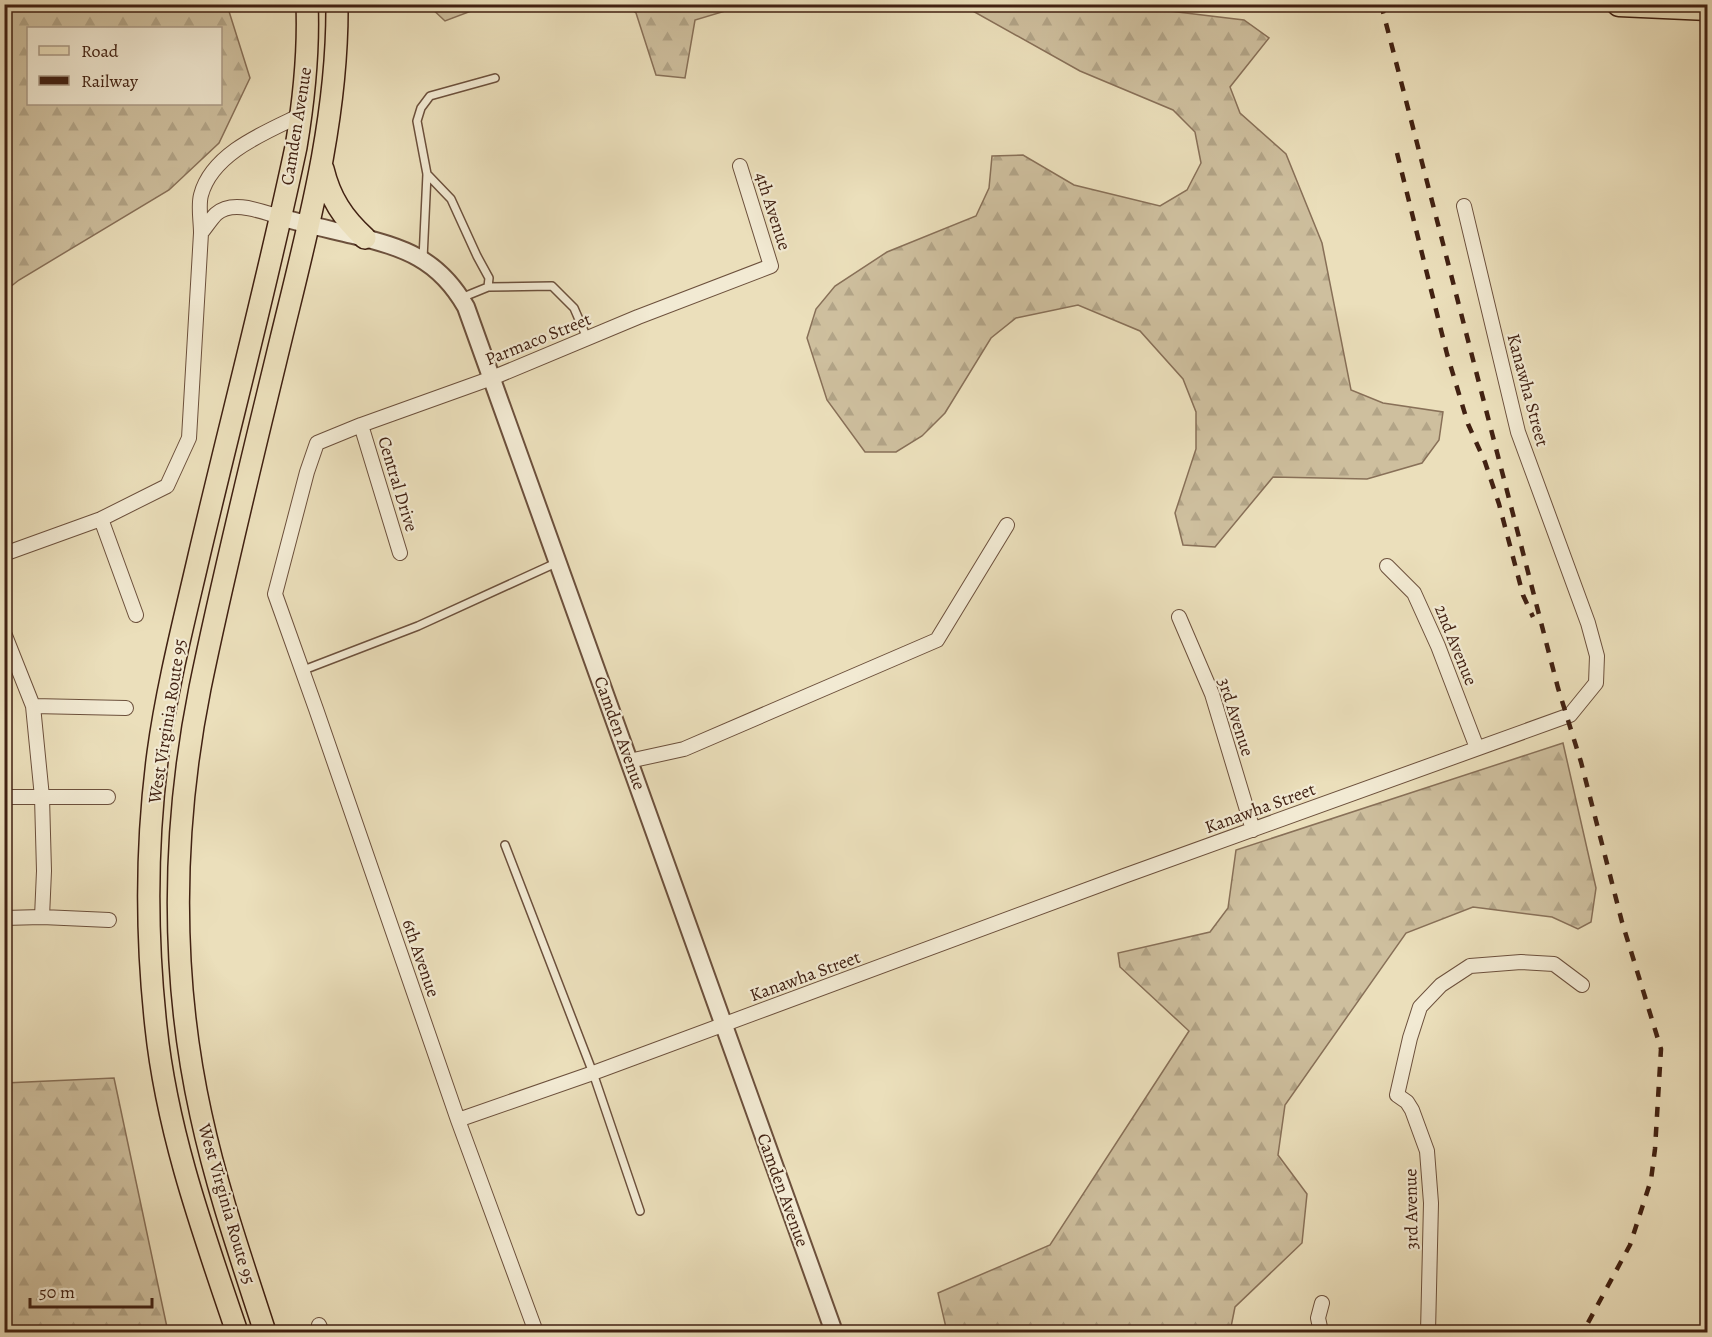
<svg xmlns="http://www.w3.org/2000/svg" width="1712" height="1337" viewBox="0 0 1712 1337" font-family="Alegreya,serif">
<defs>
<pattern id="forest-firs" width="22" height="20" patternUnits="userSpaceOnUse" patternTransform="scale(1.5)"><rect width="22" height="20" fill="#cebf9e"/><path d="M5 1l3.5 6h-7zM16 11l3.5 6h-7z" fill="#b2a487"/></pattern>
</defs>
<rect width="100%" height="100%" fill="#ebdfbb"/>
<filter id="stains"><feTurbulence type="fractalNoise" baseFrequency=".00333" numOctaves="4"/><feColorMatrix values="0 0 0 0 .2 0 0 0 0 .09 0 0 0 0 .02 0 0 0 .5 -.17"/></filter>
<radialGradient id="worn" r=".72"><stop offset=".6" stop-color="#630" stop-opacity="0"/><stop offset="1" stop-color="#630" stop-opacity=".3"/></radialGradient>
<path fill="url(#forest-firs)" stroke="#887058" stroke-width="1.5" fill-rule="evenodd" d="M5 4 227 5 250 78 219 143 169 190 19 280 5 291ZM220 28V104H28V28Z
M428 5H487L445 21Z
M626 5H745L695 20 685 78 656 75 636 13Z
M962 5H1119L1244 20 1269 38 1230 87 1240 113 1286 154 1322 243 1351 390 1383 403 1443 412 1439 440 1422 463 1367 479 1273 477 1215 547 1183 545 1175 513 1196 449V412L1183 379 1140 331 1078 305 1016 318 991 338 945 413 922 436 896 452H865L827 400 807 338 816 309 835 286 887 252 976 216 989 188 992 156 1023 155 1074 185 1160 206 1187 190 1201 163 1195 132 1173 110 1080 71Z
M1563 743 1596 888 1591 922 1578 929 1552 917 1473 907 1406 933 1285 1105 1278 1155 1307 1194 1302 1243 1235 1307 1230 1332H947L938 1293 1050 1245 1189 1031 1120 967 1118 953 1210 932 1228 908 1236 850Z
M114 1078 168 1332H5V1083Z"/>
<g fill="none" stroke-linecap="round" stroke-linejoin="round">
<g stroke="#6c503c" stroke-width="10">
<path id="service" d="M427 174 451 199 477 256 489 278 488 287 461 298
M423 259 427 174 417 121 421 108 430 96 495 78
M488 287 552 286 574 308 587 338
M301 671 418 626 556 563
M505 845 593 1073 640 1211"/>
</g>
<g stroke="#6c503c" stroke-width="16">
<path id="minor" d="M201 233C201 221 198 206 201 195 212 153 266 132 301 115
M361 425 400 553
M101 519 136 615
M4 554 101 519 167 486 189 438 201 233C206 227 211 219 216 214 233 199 262 212 280 217
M1387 566 1414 593 1438 646 1477 748
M1179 617 1212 694 1253 830
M4 633 33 706 42 797 44 871 42 917
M33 706 126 708
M629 761 684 749 937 640 1007 525
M4 797H108
M4 918 42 917 109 920
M458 1120 593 1073 1124 876 1570 715 1596 683 1597 656 1588 623 1518 432 1464 206
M319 1325 322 1332
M536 1332 458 1120 316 709 275 594 307 472 317 443 361 425 492 378 638 317 771 266 740 166
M1321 1332 1318 1318 1322 1303
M1428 1332 1431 1203 1427 1151 1412 1110 1407 1102 1397 1095 1410 1038 1420 1007 1441 985 1470 966 1521 962 1554 964 1582 985"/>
</g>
<g stroke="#6c503c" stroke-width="20">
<path id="tertiary" d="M280 217C304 224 328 229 353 235 404 248 438 258 466 307L834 1332"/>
</g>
<g stroke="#412112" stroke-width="24">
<path id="primary" d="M323 169C330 198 343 218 365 238
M237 1332C203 1232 167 1132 156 1027 146 936 146 844 158 753 167 687 184 621 199 556 231 420 267 284 296 147 304 99 309 53 307 4
M265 1332C242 1261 217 1189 201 1115 170 975 172 828 200 688 224 571 253 455 281 339 308 228 338 119 337 4"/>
</g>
<g stroke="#412112" stroke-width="27">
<path id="motorway" d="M1619 4 1708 8"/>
</g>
<use href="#service" stroke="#f2ead3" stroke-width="7"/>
<use href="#minor" stroke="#f2ead3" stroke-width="14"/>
<use href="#tertiary" stroke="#f2ead3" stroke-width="16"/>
<use href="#primary" stroke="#ebdfbb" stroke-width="21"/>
<use href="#motorway" stroke="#ebdfbb" stroke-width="24"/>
<path stroke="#412112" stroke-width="4.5" stroke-dasharray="10 10" stroke-linecap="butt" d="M1381 4 1558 688 1581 762 1622 922 1661 1049 1655 1149 1651 1180 1630 1245 1583 1332
M1397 153 1447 354 1468 424 1485 462 1499 504 1523 595 1533 617"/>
</g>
<g text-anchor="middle" stroke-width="4.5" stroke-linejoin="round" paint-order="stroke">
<g font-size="18" fill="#412112" stroke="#f2ead3">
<text transform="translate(296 126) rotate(-81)" y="6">Camden Avenue</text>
<text transform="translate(773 211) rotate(72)" y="6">4th Avenue</text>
<text transform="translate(538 339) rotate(-22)" y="6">Parmaco Street</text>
<text transform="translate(1528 390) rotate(75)" y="6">Kanawha Street</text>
<text transform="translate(398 484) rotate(73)" y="6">Central Drive</text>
<text transform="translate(1456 645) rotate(68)" y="6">2nd Avenue</text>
<text transform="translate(1236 717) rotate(72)" y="6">3rd Avenue</text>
<text transform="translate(167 721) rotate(-81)" y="6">West Virginia Route 95</text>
<text transform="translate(620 733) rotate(70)" y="6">Camden Avenue</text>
<text transform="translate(1260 808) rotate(-20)" y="6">Kanawha Street</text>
<text transform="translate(421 958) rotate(71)" y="6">6th Avenue</text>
<text transform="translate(805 976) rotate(-20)" y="6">Kanawha Street</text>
<text transform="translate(783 1190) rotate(70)" y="6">Camden Avenue</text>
<text transform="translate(227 1204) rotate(74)" y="6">West Virginia Route 95</text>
<text transform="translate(1411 1209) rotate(-91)" y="6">3rd Avenue</text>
</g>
</g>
<rect width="1712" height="1337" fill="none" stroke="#ebdfbb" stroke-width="24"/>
<rect x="6" y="6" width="1700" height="1325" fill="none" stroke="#412112" stroke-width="3"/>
<rect x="12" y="12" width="1688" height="1313" fill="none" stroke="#412112" stroke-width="1.5"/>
<rect x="27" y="27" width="195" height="78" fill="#f2ead3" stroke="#ab9a86" stroke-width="1.5"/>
<rect x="39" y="46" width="30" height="9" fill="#ebdfbb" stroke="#ab9a86" stroke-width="1.5"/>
<text x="81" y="57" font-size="18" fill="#412112">Road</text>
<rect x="39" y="76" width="30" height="9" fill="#412112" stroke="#ab9a86" stroke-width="1.5"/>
<text x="81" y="87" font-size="18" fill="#412112">Railway</text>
<path d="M30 1298v9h122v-9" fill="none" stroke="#412112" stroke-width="3"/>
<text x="39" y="1298" font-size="18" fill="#412112" stroke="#f2ead3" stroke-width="4.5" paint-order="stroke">50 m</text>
<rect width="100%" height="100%" filter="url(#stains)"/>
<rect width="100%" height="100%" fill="url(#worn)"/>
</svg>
